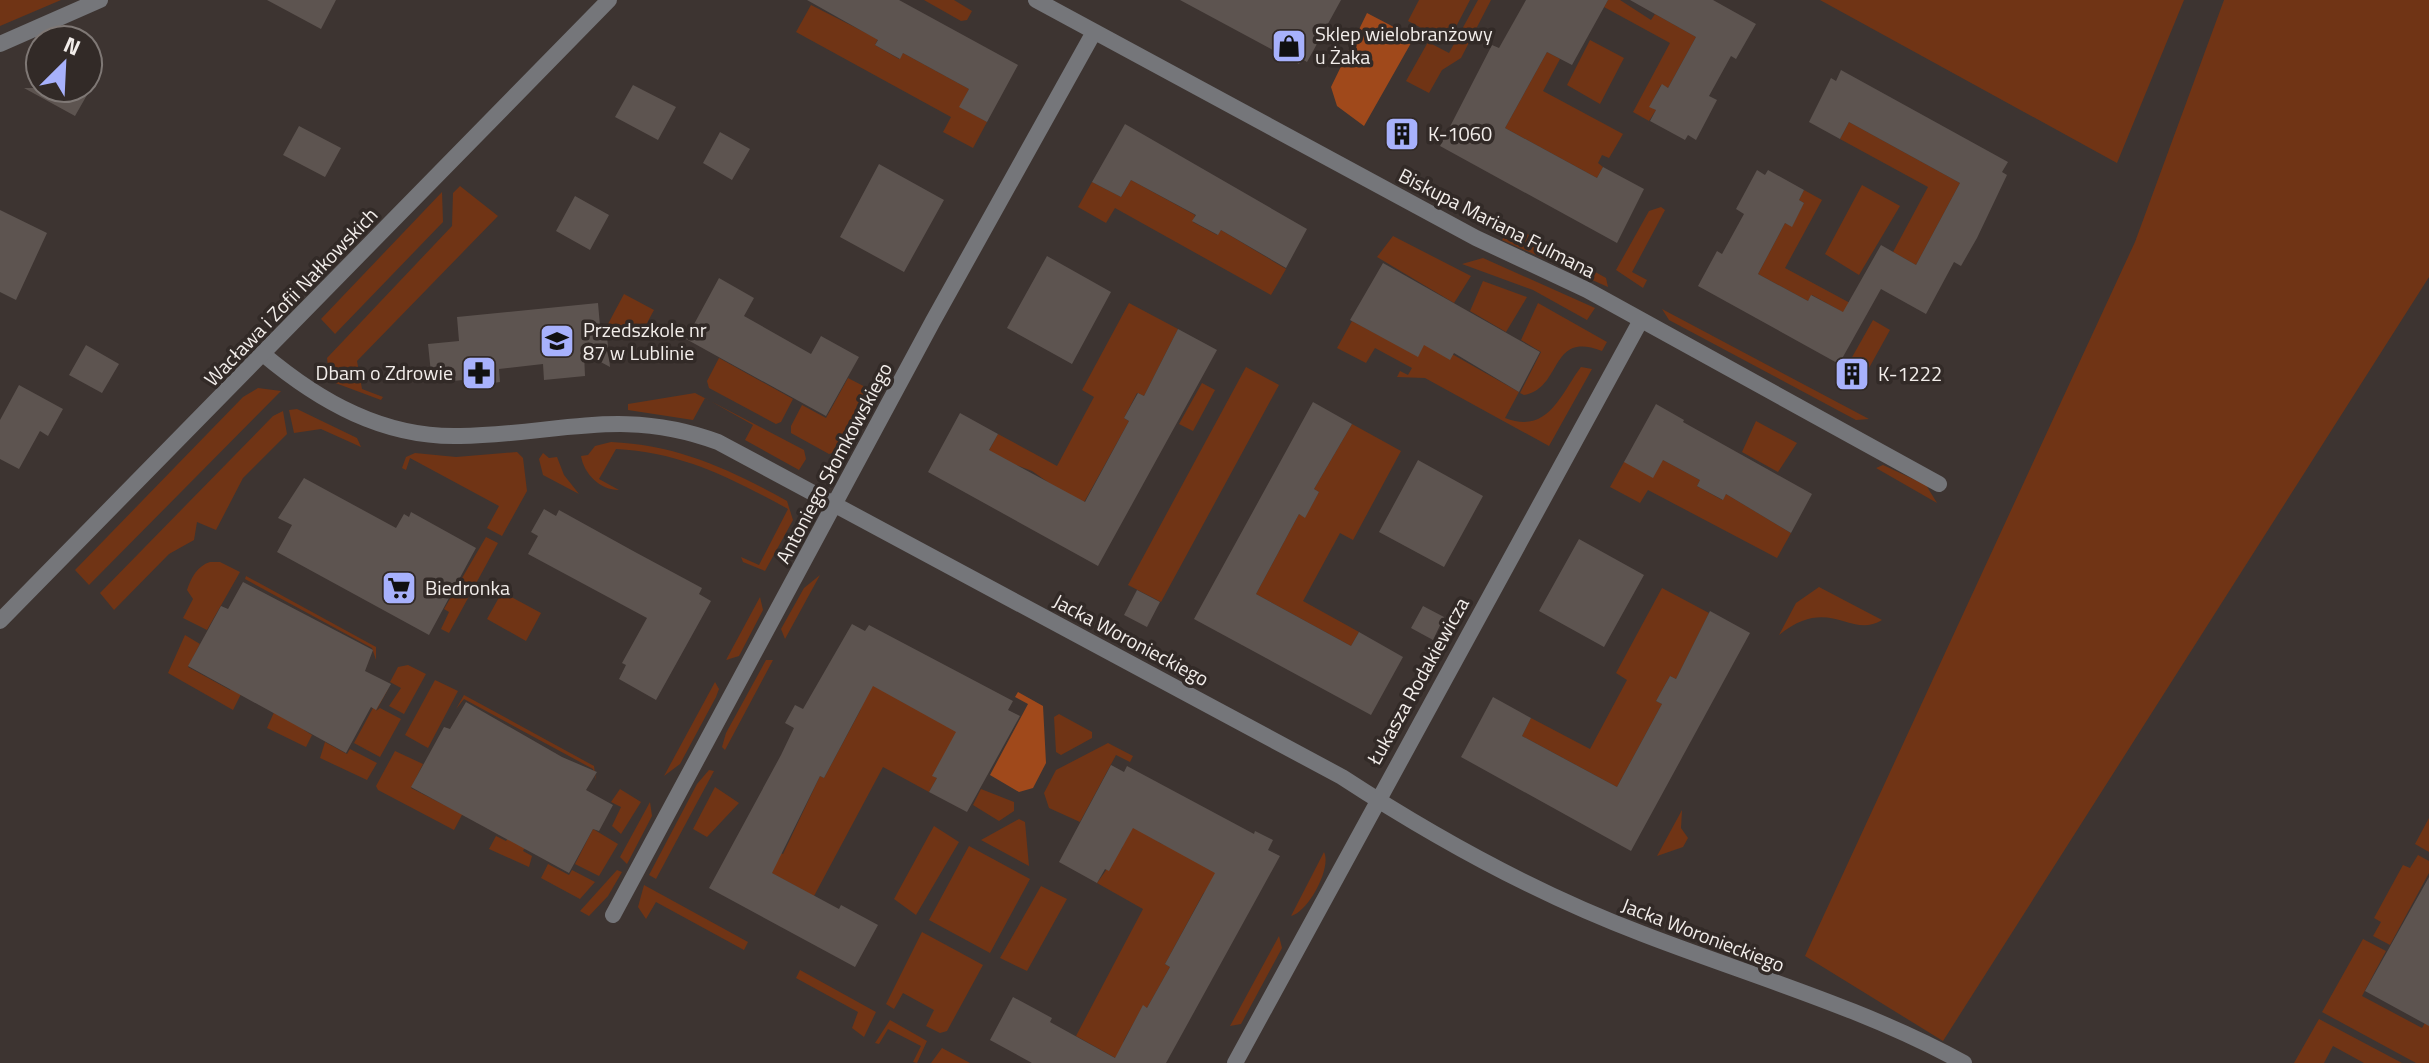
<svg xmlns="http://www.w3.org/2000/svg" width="2429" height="1063" viewBox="0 0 2429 1063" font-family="'Titillium Web',sans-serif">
<rect width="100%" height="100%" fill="#3d3431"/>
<path fill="#703415" d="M0 0H61L0 26Z
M924 0H954L972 11 967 20 961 21Z
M1419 0H1470L1448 42 1408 21Z
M1478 0H1491L1461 58 1442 70 1429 93 1406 81 1428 42 1449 53Z
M1608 0H1620L1651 20 1655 14 1696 37 1668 88 1661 85 1650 106 1656 110 1649 121 1633 112 1670 43 1604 7Z
M1820 0H2184L2117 163Z
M2224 0H2429V277L1943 1041 1805 956 2135 242Z
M811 5 878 39 875 45 899 59 903 53 969 89 960 107 987 122 973 148 943 132 951 117 796 32Z
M1590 40 1624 58 1600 104 1567 85Z
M1547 52 1560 59 1543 91 1623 134 1609 158 1602 155 1598 163 1603 167 1597 178 1505 128Z
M1849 122 1960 183 1916 265 1893 252 1928 187 1840 139Z
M1131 180 1195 215 1193 222 1217 235 1221 230 1286 269 1271 295 1115 208 1106 223 1078 207 1092 182 1121 197Z
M1862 185 1900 206 1859 275 1825 254Z
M460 186 498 216 357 361 362 389 383 397 381 400 330 381 327 358 452 226 453 193Z
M1804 190 1822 200 1785 268 1850 303 1844 313 1812 295 1808 301 1758 274 1785 223 1792 226 1804 203 1799 200Z
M442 192 443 222 335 334 321 319Z
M1661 207 1665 210 1632 272 1647 280 1643 288 1616 270 1649 211Z
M1511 225 1606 278 1608 287 1502 240Z
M1393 236 1471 276 1454 303 1377 257Z
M1483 258 1595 308 1587 320 1533 290 1462 264Z
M1483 281 1527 297 1506 332 1470 311Z
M624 294 654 310 638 340 608 324Z
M1129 303 1178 329 1144 396 1137 393 1124 418 1129 421 1082 506 1032 471 987 454 998 434 1057 466 1094 397 1082 390Z
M1538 303 1607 342 1602 351C1549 330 1563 388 1524 395L1520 393 1541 352 1521 340Z
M1662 309 1869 419 1856 420 1669 320Z
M1390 319 1519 392 1505 418C1549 435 1561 393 1581 367L1592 369 1549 446 1425 378 1397 377 1400 371 1408 375 1412 368 1375 348 1366 363 1337 348 1352 321 1380 336Z
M1873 320 1890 330 1869 368 1851 359Z
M719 358 793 399 781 422 776 424 709 388 707 381Z
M1246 367 1279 385 1161 602 1128 585Z
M848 378 873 391 842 450 829 454 791 433V426L802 405 826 418Z
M1202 383 1215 390 1193 431 1179 424Z
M258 388 281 391 89 585 75 570 243 397Z
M695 393 804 450 806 459 799 470 745 440 753 425 705 398 693 420 628 410V404Z
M297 409 357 438 361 447 321 429 294 433 289 410Z
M283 411 287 434 243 478 216 530 197 522 194 540 169 554 114 610 100 593 273 416Z
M1756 421 1797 443 1778 472 1742 452Z
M1352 424 1401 451 1353 540 1340 533 1303 601 1359 632 1351 646 1256 594 1299 514 1305 517 1319 492 1314 489Z
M611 442C678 445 729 469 787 501L793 520 765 571 743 562 741 557 759 565 788 509C731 478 681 452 616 449L599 479 619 490C600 490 584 474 581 456L588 455 595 446Z
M517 452 523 458 527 491 502 536 487 528 499 506 410 458 406 470 402 468 406 457 415 453 456 457Z
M543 453 549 458 557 457 564 475 579 494 543 475 539 459Z
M1663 460 1700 480 1697 486 1722 500 1726 494 1791 533 1777 558 1648 490 1640 503 1610 487 1624 462Z
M1883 465 1926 485 1937 503 1876 468Z
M486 537 498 543 449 633 441 629 449 612 444 609Z
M210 562H220L240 572 207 630 183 618 193 599 187 590C191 578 197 566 210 562Z
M820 575 785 639 781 629 804 588Z
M246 576 376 647V660L372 648 245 579Z
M1819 587 1882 620C1850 640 1830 594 1779 635L1796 603Z
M1662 588 1709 613 1676 679 1670 676 1656 701 1662 704 1617 787 1522 736 1531 718 1590 749 1627 680 1616 673Z
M502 592 541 613 526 641 487 619Z
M760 597 763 610 739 656 726 660Z
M185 635 200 644 188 667 230 690 233 685 243 690 233 710 168 673Z
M766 660H773L725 750 722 747 726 733Z
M291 664 388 689 376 711 380 708 401 719 380 757 354 743 373 708Z
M408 665 426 674 404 714 389 706 401 688 390 682 398 667Z
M871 678 902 702 963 729 933 776 937 778 929 792 883 767 814 896 768 871 778 852 783 854 820 776 824 778 860 711Z
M435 680 458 691 428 748 405 735Z
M715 682 719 689 716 697 680 764 664 776Z
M464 695 594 766 596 781 593 769 464 699 456 709Z
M275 710 306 724 304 730 312 735 306 747 267 728Z
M1059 714 1092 732V738L1061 755 1056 752 1054 717Z
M325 742 347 754 350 749 377 763 367 780 320 758Z
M1108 743 1133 756 1130 762 1116 755 1080 822 1049 808 1044 793 1056 770Z
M395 751 423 764 411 788 452 809 464 811 454 830 378 790 376 786Z
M709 770 714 771 656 879 649 875 697 784Z
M715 787 739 803 707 837 693 829Z
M620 789 641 802 621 834 612 826 621 807 611 802Z
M981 789 1014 802V811L999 821 973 805Z
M650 802 652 816 627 864 620 857Z
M1682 810 1681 828 1688 838 1683 847 1657 856Z
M2429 818V852L2415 844Z
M1019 819 1025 822 1029 866 981 840Z
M1131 821 1160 843 1222 870 1203 894 1165 964 1170 967 1147 1008 1143 1006 1124 1040 1119 1060 1076 1036 1143 909 1097 883 1122 848Z
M934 826 959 842 916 915 894 899Z
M593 829 618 844 599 876 575 864Z
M496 836 506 841 509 836 526 845 523 851 532 856 529 867 489 849Z
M969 846 1030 879 990 953 929 920Z
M1324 852C1332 868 1308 912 1291 916Z
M2418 855 2429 861V873L2390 945 2373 936 2381 922 2374 918 2403 865 2410 868Z
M548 864 569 875 572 870 595 882 580 899 541 878Z
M617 870 622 872 608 896 589 916 580 911Z
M644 885 748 942 744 950 656 902 646 919 638 907Z
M1041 886 1067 899 1027 971 1000 958Z
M922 932 983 965 947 1031 940 1033 926 1026 934 1010 903 993 894 1009 886 1004Z
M1279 936 1282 948 1241 1024 1230 1026Z
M2363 939 2386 951 2362 996 2422 1028 2429 1016V1063H2416L2322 1012Z
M800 970 876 1012 864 1037 852 1028 858 1012 796 978Z
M2319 1019 2402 1063H2364L2333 1046 2324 1063H2294Z
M890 1020 927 1041 917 1063 913 1062 921 1046 888 1029 879 1044 875 1043Z
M942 1048 970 1063H931Z"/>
<path fill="#a0491b" d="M1367 13 1411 36V43L1364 126 1337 106 1331 87Z
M1018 692 1043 706 1046 763 1033 788 1019 792 990 775 1028 704 1015 697Z"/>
<path fill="#5d5450" d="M267 0H336L321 29Z
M807 0H899L1018 65 987 122 959 107 969 89 903 53 900 59 875 45 878 40Z
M1180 0H1341L1307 62 1302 59 1299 64Z
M1526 0H1608L1572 65 1547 52 1505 128 1597 178 1603 167 1644 189 1617 243 1440 146 1492 45 1499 48Z
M1630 0H1713L1756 24 1736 59 1731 56 1709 96 1717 100 1696 140 1688 135 1685 140 1650 121 1656 110 1649 107 1662 84 1668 88 1696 37Z
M1841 70 2008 162 2002 172 2007 175 1977 238 1961 266 1954 262 1926 314 1881 289 1839 364 1698 286 1717 251 1722 254 1744 214 1736 209 1757 170 1765 175 1768 170 1804 190 1799 200 1804 203 1792 227 1785 223 1758 274 1808 301 1811 295 1843 312 1881 245 1916 265 1960 183 1849 122 1840 139 1809 122 1831 78 1836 81Z
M633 85 676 107 658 140 615 117Z
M24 88H91L75 116Z
M1125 124 1307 229 1286 268 1221 230 1218 235 1192 221 1196 215 1131 180 1121 197 1092 182Z
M299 126 341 148 325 177 283 155Z
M720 132 750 149 732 180 703 163Z
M879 164 944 200 904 272 840 237Z
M575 196 609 215 590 250 556 231Z
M0 210 47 233 16 300 0 292Z
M1047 256 1111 292 1072 364 1007 328Z
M1383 263 1540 352 1519 392 1454 353 1450 360 1424 345 1418 357 1350 320Z
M719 278 754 298 744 316 811 354 821 336 859 357 826 416 686 339Z
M598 303 600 326H606L610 367 584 353 585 376 544 380 543 364 499 369 500 382 464 387 463 380 442 382 431 373 428 344 459 341 457 317Z
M1178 329 1217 350 1098 566 928 472 960 413 998 434 989 450 1085 502 1129 421 1124 418 1138 393 1144 396Z
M86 345 119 364 102 393 69 375Z
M19 385 63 409 48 436 40 431 19 469 0 459V420Z
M1313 402 1352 424 1314 489 1319 492 1305 518 1299 514 1256 594 1351 646 1359 632 1403 657 1371 715 1194 619Z
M1656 404 1684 420 1683 422 1812 494 1791 533 1726 494 1723 500 1697 486 1700 480 1663 460 1653 478 1624 462Z
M1418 460 1483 496 1444 567 1379 532Z
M304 478 396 528 404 514 409 517 411 512 476 548 429 635 277 552 292 525 278 518Z
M544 509 556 516 559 510 635 552 702 588 699 594 711 601 656 700 619 679 626 665 622 663 647 618 528 554 538 536 531 532Z
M1579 539 1644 575 1604 647 1539 611Z
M243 582 373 650 365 671 391 684 376 710 371 707 346 753 188 666 221 606 228 609Z
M1137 590 1160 602 1147 627 1124 615Z
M1423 606 1444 617 1433 640 1411 628Z
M1710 611 1750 633 1631 851 1461 757 1493 697 1531 718 1522 736 1617 787 1662 704 1656 701 1670 676 1676 679Z
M852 624 865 631 869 625 1013 701 1008 710 1020 716 967 812 929 792 937 778 932 776 956 732 873 686 824 778 820 776 772 873 839 909 841 905 878 925 855 967 709 888 781 755 794 728 785 723 795 705 803 709Z
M466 702 562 757 597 772 586 790 613 805 599 831 593 829 569 873 411 787 444 727 450 729Z
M1111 765 1124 772 1127 766 1254 834 1255 831 1273 840 1268 850 1280 856 1166 1063H1032L990 1040 1013 997 1052 1018 1050 1022 1115 1058 1143 1005 1147 1008 1170 967 1165 964 1215 873 1133 828 1109 871 1105 869 1097 883 1059 862Z
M2429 877V1026L2365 991Z"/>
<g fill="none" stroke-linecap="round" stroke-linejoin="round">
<path stroke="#75767a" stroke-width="16" d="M1036 0 1476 238 1587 290 1939 484
M0 44 100 0
M263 354C320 402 384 438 460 436 556 435 622 406 718 442L1342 777C1437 839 1537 894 1643 934 1749 975 1864 1008 1964 1063
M613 915 933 321 1094 32
M1235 1063 1641 320"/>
<path stroke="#75767a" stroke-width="16" d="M0 621 609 0"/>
</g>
<defs>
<g id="shop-square" transform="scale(1.8)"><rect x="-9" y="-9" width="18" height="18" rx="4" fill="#a7b1fc" stroke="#322a27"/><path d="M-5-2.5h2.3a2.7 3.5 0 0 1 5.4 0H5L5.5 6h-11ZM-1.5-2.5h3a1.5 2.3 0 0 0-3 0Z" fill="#111"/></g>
<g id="building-square" transform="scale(1.8)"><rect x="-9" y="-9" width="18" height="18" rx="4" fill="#a7b1fc" stroke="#322a27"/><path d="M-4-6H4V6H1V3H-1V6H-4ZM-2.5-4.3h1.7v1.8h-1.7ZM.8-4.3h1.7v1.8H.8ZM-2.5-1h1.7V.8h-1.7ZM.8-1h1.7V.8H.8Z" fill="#111"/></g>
<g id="school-square" transform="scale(1.8)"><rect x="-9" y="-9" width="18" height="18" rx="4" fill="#a7b1fc" stroke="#322a27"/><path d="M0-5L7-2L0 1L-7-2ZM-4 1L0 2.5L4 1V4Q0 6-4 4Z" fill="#111"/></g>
<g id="pharmacy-square" transform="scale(1.8)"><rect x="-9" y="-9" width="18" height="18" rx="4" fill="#a7b1fc" stroke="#322a27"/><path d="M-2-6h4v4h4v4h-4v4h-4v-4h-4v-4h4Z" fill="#111"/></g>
<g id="supermarket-square" transform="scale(1.8)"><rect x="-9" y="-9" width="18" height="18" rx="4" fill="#a7b1fc" stroke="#322a27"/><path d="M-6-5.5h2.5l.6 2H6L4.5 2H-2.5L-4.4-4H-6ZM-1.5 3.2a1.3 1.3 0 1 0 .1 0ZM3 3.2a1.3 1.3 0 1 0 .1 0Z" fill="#111"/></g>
</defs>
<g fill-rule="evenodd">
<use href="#shop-square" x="1289" y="46"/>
<use href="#building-square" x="1402" y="134"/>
<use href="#school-square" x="557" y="341"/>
<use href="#pharmacy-square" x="479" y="373"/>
<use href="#building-square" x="1852" y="374"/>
<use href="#supermarket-square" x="399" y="588"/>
</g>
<g text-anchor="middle" stroke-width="7" stroke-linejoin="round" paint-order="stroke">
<g font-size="20" fill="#f2edea" stroke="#322a27" text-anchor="start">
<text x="1315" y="41">Sklep wielobranżowy<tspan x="1315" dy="23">u Żaka</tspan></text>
<text x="1428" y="141">K-1060</text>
<text x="583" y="337">Przedszkole nr<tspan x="583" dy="23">87 w Lublinie</tspan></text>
<text x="453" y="380" text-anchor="end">Dbam o Zdrowie</text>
<text x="1878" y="381">K-1222</text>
<text x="425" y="595">Biedronka</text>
</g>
<g font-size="20" fill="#f2edea" stroke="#322a27">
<text transform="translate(1497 223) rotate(27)" y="7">Biskupa Mariana Fulmana</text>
<text transform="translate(291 297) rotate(-46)" y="7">Wacława i Zofii Nałkowskich</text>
<text transform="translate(834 463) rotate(-62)" y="7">Antoniego Słomkowskiego</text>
<text transform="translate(1131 640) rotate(28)" y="7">Jacka Woronieckiego</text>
<text transform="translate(1418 681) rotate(-61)" y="7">Łukasza Rodakiewicza</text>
<text transform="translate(1703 935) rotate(21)" y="7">Jacka Woronieckiego</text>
</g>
</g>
<g transform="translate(64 64) rotate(24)"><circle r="38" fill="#322a27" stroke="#7f7875" stroke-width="2"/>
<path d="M0-6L14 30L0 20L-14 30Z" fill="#a7b1fc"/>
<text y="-12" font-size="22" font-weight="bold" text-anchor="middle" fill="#f2edea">N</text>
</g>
</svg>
